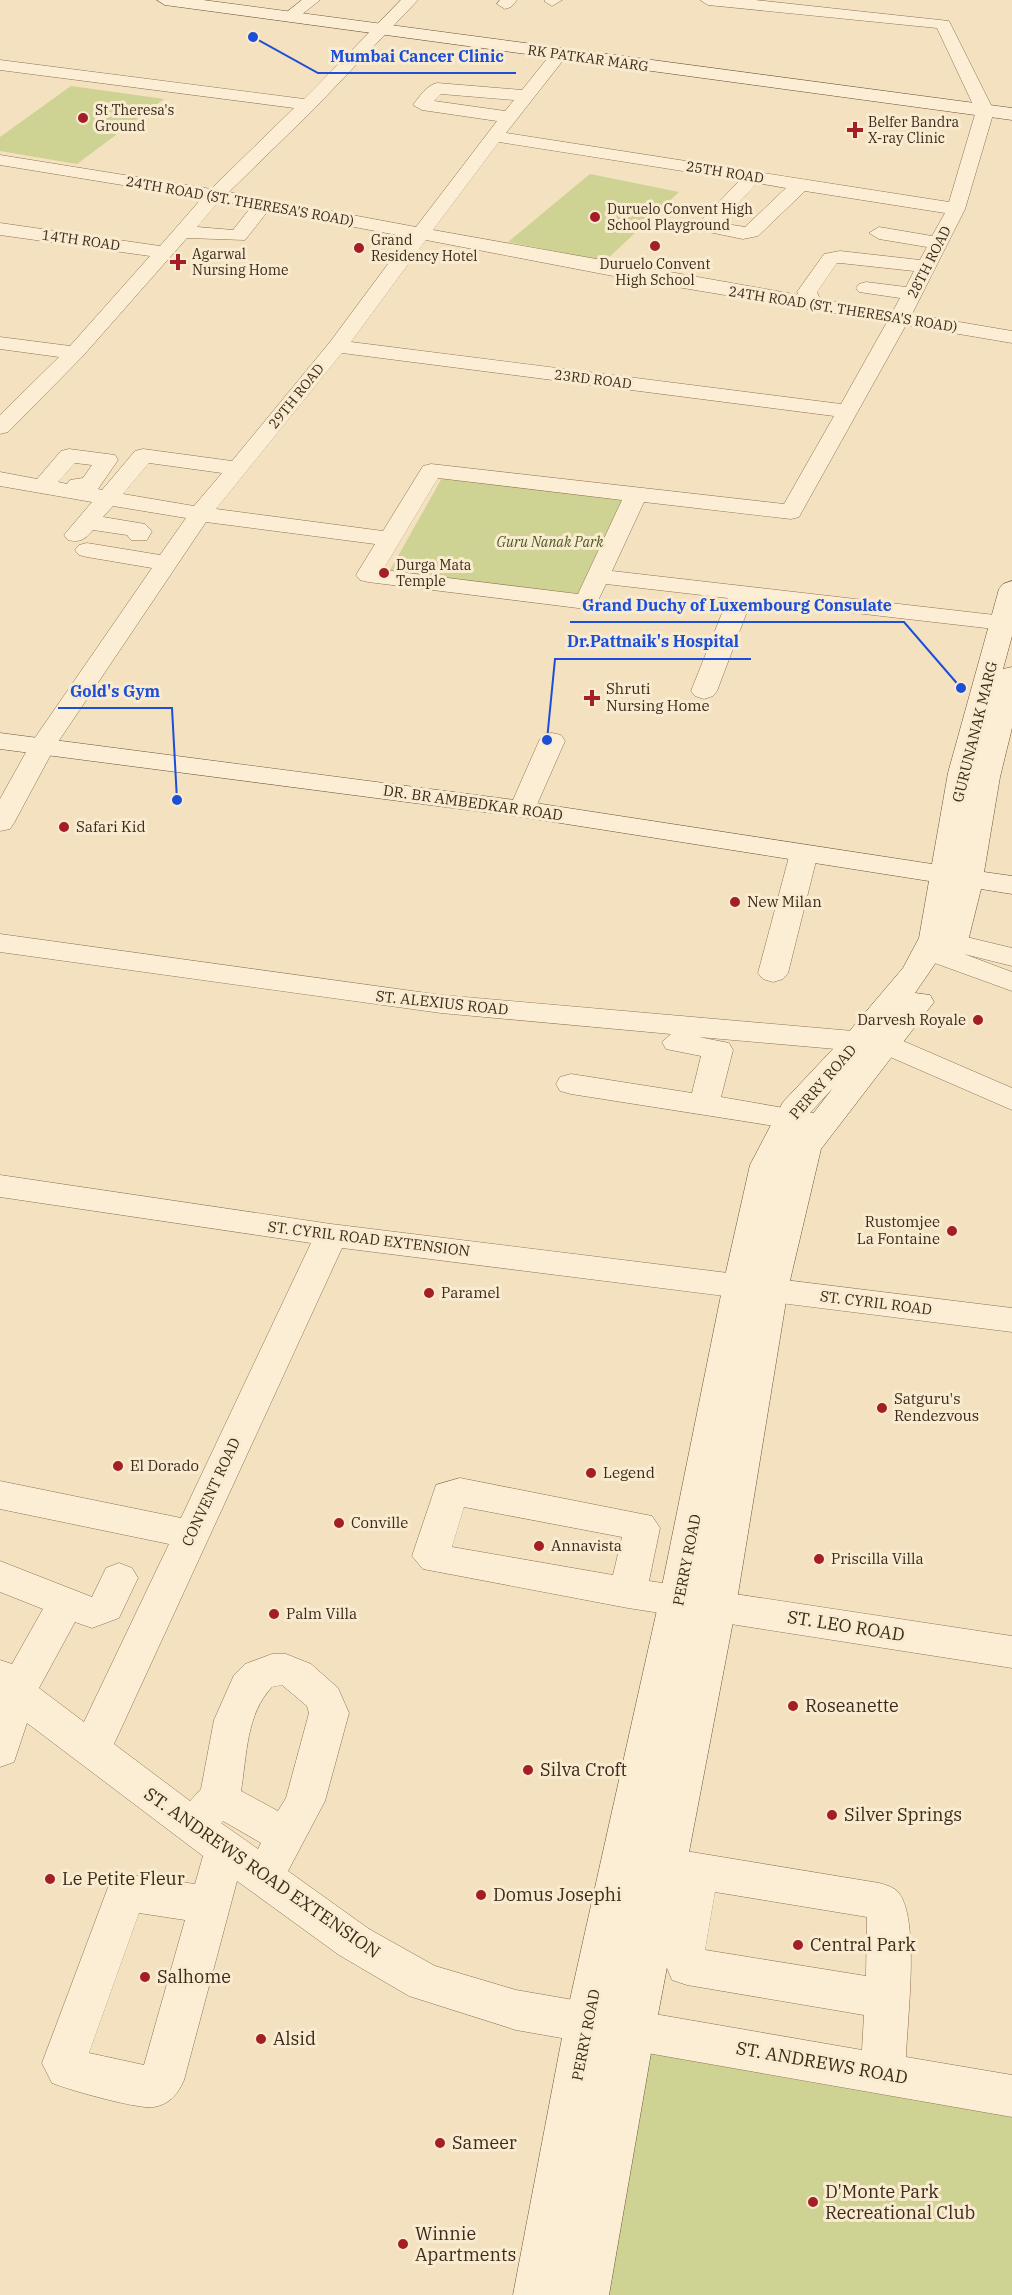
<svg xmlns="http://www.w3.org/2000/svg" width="1012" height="2295" viewBox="0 0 1012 2295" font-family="'IBM Plex Serif',serif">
<rect width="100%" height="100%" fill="#f3e1bf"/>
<path fill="#ced292" d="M71 86 164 99 77 164 0 151V137Z
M590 174 679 192 605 261 508 242Z
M442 478 624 500 582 596 389 572Z
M645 2038 1012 2108V2295H596Z"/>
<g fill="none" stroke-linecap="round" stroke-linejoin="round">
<g stroke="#8e7155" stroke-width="1">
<path id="street" d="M302 0H320L296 19H284L282 16Z
M401 0H418L314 109 229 192 416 227 497 121 422 110 413 105C419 97 427 85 437 83L522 90 554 50 560 49 568 54 506 133 949 202 976 111 937 28 708 5 700 0H755L949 21 994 111 965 209 912 314 1012 331V343L906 325 799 517 791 519 644 502 612 571 1012 617V631L751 601 717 691 713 696 704 699 695 696 691 691 728 598 606 584 595 607 586 609 368 582 360 580 356 575 375 544 206 522 56 745 14 823 10 829 0 831V799L30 745 152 568 87 557 79 555 75 550 79 545 87 543 160 555 186 518 113 506 103 517 145 524 152 531 147 540H131L127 535 93 530C85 539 81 543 68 540L64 535 92 502 0 486V472L37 479 61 451 69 449 115 455 118 460 98 489 102 490 135 451 143 449 232 461 330 342 408 237 268 211 245 240 187 238 82 357 8 432 0 434V415L59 357 0 349V337L70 346 150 256 0 235V223L160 246 202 198 0 165V155L211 189 294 108 0 70V60L304 99ZM441 94 514 100 505 111 434 101ZM499 142 740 180 696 226 699 230 743 239 758 236 805 191 945 213 932 236 879 227 869 233 879 239 927 247 920 260 840 251 824 254 797 292 799 295 433 230ZM757 183 786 188 745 227 720 223ZM219 201 251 207 233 230 197 227ZM426 240 629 279 887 322 841 404 351 342ZM837 263H840L914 271 906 287 866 282 859 284 856 288 859 292 900 298 893 311 820 299 817 292ZM342 353 834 416 784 504 431 464 423 466 383 531 216 509ZM75 463 92 465 83 478 70 480 67 484 58 482ZM149 463 222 473 194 506 123 494ZM438 478 622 500 578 594 383 570Z
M500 0H517L511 7 505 9 497 4Z
M562 0 552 6 544 1 545 0Z
M552 733 561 735 565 741 535 809 532 815 522 817 512 815 509 809 539 741 543 735Z
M804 845 814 847 818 853 788 973 783 979 773 982 763 979 758 973 790 853 794 847Z
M0 934 441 995 887 1034 1012 1088V1110L881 1053 699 1037 729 1043 733 1050 721 1097 830 1116 835 1123 830 1130 819 1133 571 1094 560 1091 556 1084 560 1077 571 1074 692 1093 701 1056 666 1049 662 1042 671 1034 441 1013 0 952Z
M958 935 1012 948V966L964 954 1012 972V991L918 957 914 951 918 945 928 942 946 948 944 944 948 938Z
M0 1175 331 1224 1012 1308V1332L342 1248 114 1744 190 1801 201 1789 214 1720 234 1675 245 1664 272 1654H286L311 1664 338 1688 349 1713 325 1801 288 1871 369 1929 435 1966 516 1990 862 2050 864 2015 687 1985 672 1980 662 1956 675 1885 628 1875 622 1862 628 1849 643 1844 879 1883C886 1885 894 1887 899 1893 920 1921 907 2020 906 2057L1012 2075V2117L516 2030 409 1996 339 1955 237 1881 184 2080C178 2094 170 2104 154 2107 140 2110 69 2090 52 2083L42 2063 110 1882 130 1875 195 1884 203 1856 27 1723 14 1762 0 1767V1660L12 1664 43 1609 0 1592V1561L92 1597 106 1568 119 1563 132 1568 138 1578 119 1618 92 1628 75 1622 39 1688 84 1722 169 1544 0 1509V1481L181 1518 311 1243 0 1197ZM282 1685 307 1706 309 1713 286 1798 278 1811 241 1791C247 1755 246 1714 272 1687ZM223 1821 261 1843 258 1849 221 1823ZM715 1892 867 1917 866 1976 705 1950ZM139 1913 185 1920 144 2065 89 2053Z
M460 1478 652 1516 660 1528 649 1581 1012 1636V1668L628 1608 423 1569 412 1556 436 1485ZM464 1507 622 1537 613 1575 452 1547Z"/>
</g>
<g stroke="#705239" stroke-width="1">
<path id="secondary" d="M157 0H203L1012 108V120L165 5Z
M1012 581V636L1003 669 1012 667V728L1000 777 984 872 1012 876V894L981 889 964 957 960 964 949 966 937 961 915 993 930 995 934 1002 821 1149 788 1289 736 1606 655 2030 609 2295H513L565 2022 659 1601 723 1285 750 1165 783 1102 847 1034 903 968 919 938 929 881 522 817 0 749V733L522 801 932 864 948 773 999 589 1003 584ZM833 1088 801 1129 808 1115Z"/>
</g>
<use href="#street" fill="#fceed4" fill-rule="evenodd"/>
<use href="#secondary" fill="#fceed4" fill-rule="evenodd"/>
</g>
<g fill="#a41e26" stroke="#f9ebd0" stroke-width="2">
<circle cx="83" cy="118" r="6"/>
<path d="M852 121h6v6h6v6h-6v6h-6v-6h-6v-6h6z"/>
<circle cx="595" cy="217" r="6"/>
<circle cx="655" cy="246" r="6"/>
<circle cx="359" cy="248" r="6"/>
<path d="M175 253h6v6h6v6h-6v6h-6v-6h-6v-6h6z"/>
<circle cx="384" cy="573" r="6"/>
<path d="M589 689h6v6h6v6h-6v6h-6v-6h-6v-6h6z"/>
<circle cx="64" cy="827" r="6"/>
<circle cx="735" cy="902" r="6"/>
<circle cx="978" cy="1020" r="6"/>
<circle cx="952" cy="1231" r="6"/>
<circle cx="429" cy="1293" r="6"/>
<circle cx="882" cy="1408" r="6"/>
<circle cx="118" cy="1466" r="6"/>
<circle cx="591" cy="1473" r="6"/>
<circle cx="339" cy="1523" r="6"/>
<circle cx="539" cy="1546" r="6"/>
<circle cx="819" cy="1559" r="6"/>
<circle cx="274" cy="1614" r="6"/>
<circle cx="793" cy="1706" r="6"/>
<circle cx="528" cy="1770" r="6"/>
<circle cx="832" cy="1815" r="6"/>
<circle cx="50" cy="1879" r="6"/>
<circle cx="481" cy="1895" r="6"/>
<circle cx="798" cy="1945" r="6"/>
<circle cx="145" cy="1977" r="6"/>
<circle cx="261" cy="2039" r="6"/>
<circle cx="440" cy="2143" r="6"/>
<circle cx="813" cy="2202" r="6"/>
<circle cx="403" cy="2244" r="6"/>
</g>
<g text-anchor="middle" stroke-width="6" stroke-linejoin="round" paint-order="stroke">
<g font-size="14" fill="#3c2a1b" stroke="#f9ebd0">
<text transform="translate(588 58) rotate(8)" y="5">RK PATKAR MARG</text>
<text transform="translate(725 172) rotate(9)" y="5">25TH ROAD</text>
<text transform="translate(240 201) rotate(10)" y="5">24TH ROAD (ST. THERESA'S ROAD)</text>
<text transform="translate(81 240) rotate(8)" y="5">14TH ROAD</text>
<text transform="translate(929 262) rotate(-63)" y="5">28TH ROAD</text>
<text transform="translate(843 309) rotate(9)" y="5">24TH ROAD (ST. THERESA'S ROAD)</text>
<text transform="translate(593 379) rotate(7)" y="5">23RD ROAD</text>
<text transform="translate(296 396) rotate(-51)" y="5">29TH ROAD</text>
</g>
<g font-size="14" fill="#3c2a1b" stroke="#f9ebd0" text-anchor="start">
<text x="95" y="115">St Theresa's<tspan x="95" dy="16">Ground</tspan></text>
<text x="868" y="127">Belfer Bandra<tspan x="868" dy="16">X-ray Clinic</tspan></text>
<text x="607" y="214">Duruelo Convent High<tspan x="607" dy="16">School Playground</tspan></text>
<text x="371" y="245">Grand<tspan x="371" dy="16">Residency Hotel</tspan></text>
<text x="192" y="259">Agarwal<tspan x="192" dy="16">Nursing Home</tspan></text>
<text x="655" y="269" text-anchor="middle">Duruelo Convent<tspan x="655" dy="16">High School</tspan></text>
<text x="396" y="570">Durga Mata<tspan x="396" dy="16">Temple</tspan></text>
</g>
<g font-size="14" font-style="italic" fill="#4f5a20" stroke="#f9ebd0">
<text x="550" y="547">Guru Nanak Park</text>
</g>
<g font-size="15" fill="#3c2a1b" stroke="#f9ebd0" text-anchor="start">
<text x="606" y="694">Shruti<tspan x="606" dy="17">Nursing Home</tspan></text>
<text x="76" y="832">Safari Kid</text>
<text x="747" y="907">New Milan</text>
<text x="966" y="1025" text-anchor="end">Darvesh Royale</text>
<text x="940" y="1227" text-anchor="end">Rustomjee<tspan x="940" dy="17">La Fontaine</tspan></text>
<text x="441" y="1298">Paramel</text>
<text x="894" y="1404">Satguru's<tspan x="894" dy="17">Rendezvous</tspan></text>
<text x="130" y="1471">El Dorado</text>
<text x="603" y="1478">Legend</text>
<text x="351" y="1528">Conville</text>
<text x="551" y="1551">Annavista</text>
<text x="831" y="1564">Priscilla Villa</text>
<text x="286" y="1619">Palm Villa</text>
</g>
<g font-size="15" fill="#3c2a1b" stroke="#f9ebd0">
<text transform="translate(975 732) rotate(-76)" y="5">GURUNANAK MARG</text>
<text transform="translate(473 803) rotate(8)" y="5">DR. BR AMBEDKAR ROAD</text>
<text transform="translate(442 1003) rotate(6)" y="5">ST. ALEXIUS ROAD</text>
<text transform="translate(823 1082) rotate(-49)" y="5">PERRY ROAD</text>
<text transform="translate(369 1239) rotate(7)" y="5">ST. CYRIL ROAD EXTENSION</text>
<text transform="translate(876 1303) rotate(7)" y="5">ST. CYRIL ROAD</text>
<text transform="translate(211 1492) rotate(-65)" y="5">CONVENT ROAD</text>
<text transform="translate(687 1560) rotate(-79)" y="5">PERRY ROAD</text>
<text transform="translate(586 2035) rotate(-79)" y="5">PERRY ROAD</text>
</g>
<g font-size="18" fill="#3c2a1b" stroke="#f9ebd0">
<text transform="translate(846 1626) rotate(9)" y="6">ST. LEO ROAD</text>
<text transform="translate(262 1873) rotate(35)" y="6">ST. ANDREWS ROAD EXTENSION</text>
<text transform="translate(822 2063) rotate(10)" y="6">ST. ANDREWS ROAD</text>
</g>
<g font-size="18" fill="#3c2a1b" stroke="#f9ebd0" text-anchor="start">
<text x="805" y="1712">Roseanette</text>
<text x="540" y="1776">Silva Croft</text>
<text x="844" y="1821">Silver Springs</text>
<text x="62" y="1885">Le Petite Fleur</text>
<text x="493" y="1901">Domus Josephi</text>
<text x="810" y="1951">Central Park</text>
<text x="157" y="1983">Salhome</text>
<text x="273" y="2045">Alsid</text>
<text x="452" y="2149">Sameer</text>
<text x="825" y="2198">D'Monte Park<tspan x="825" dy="21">Recreational Club</tspan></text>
<text x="415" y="2240">Winnie<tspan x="415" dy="21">Apartments</tspan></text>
</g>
</g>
<path fill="none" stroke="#1d4ed8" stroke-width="2" d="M253 37L318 73H516M961 688L904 622H570M547 740L555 659H751M177 800L172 708H58"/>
<g fill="#1d4ed8" stroke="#f9ebd0" stroke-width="2">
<circle cx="253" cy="37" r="6"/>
<circle cx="961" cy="688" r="6"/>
<circle cx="547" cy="740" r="6"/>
<circle cx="177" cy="800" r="6"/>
</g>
<g font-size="16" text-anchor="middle" font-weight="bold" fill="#1d4ed8" stroke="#f9ebd0" stroke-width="6" stroke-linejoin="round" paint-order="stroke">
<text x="417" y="62">Mumbai Cancer Clinic</text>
<text x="737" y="611">Grand Duchy of Luxembourg Consulate</text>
<text x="653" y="647">Dr.Pattnaik's Hospital</text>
<text x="115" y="697">Gold's Gym</text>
</g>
</svg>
